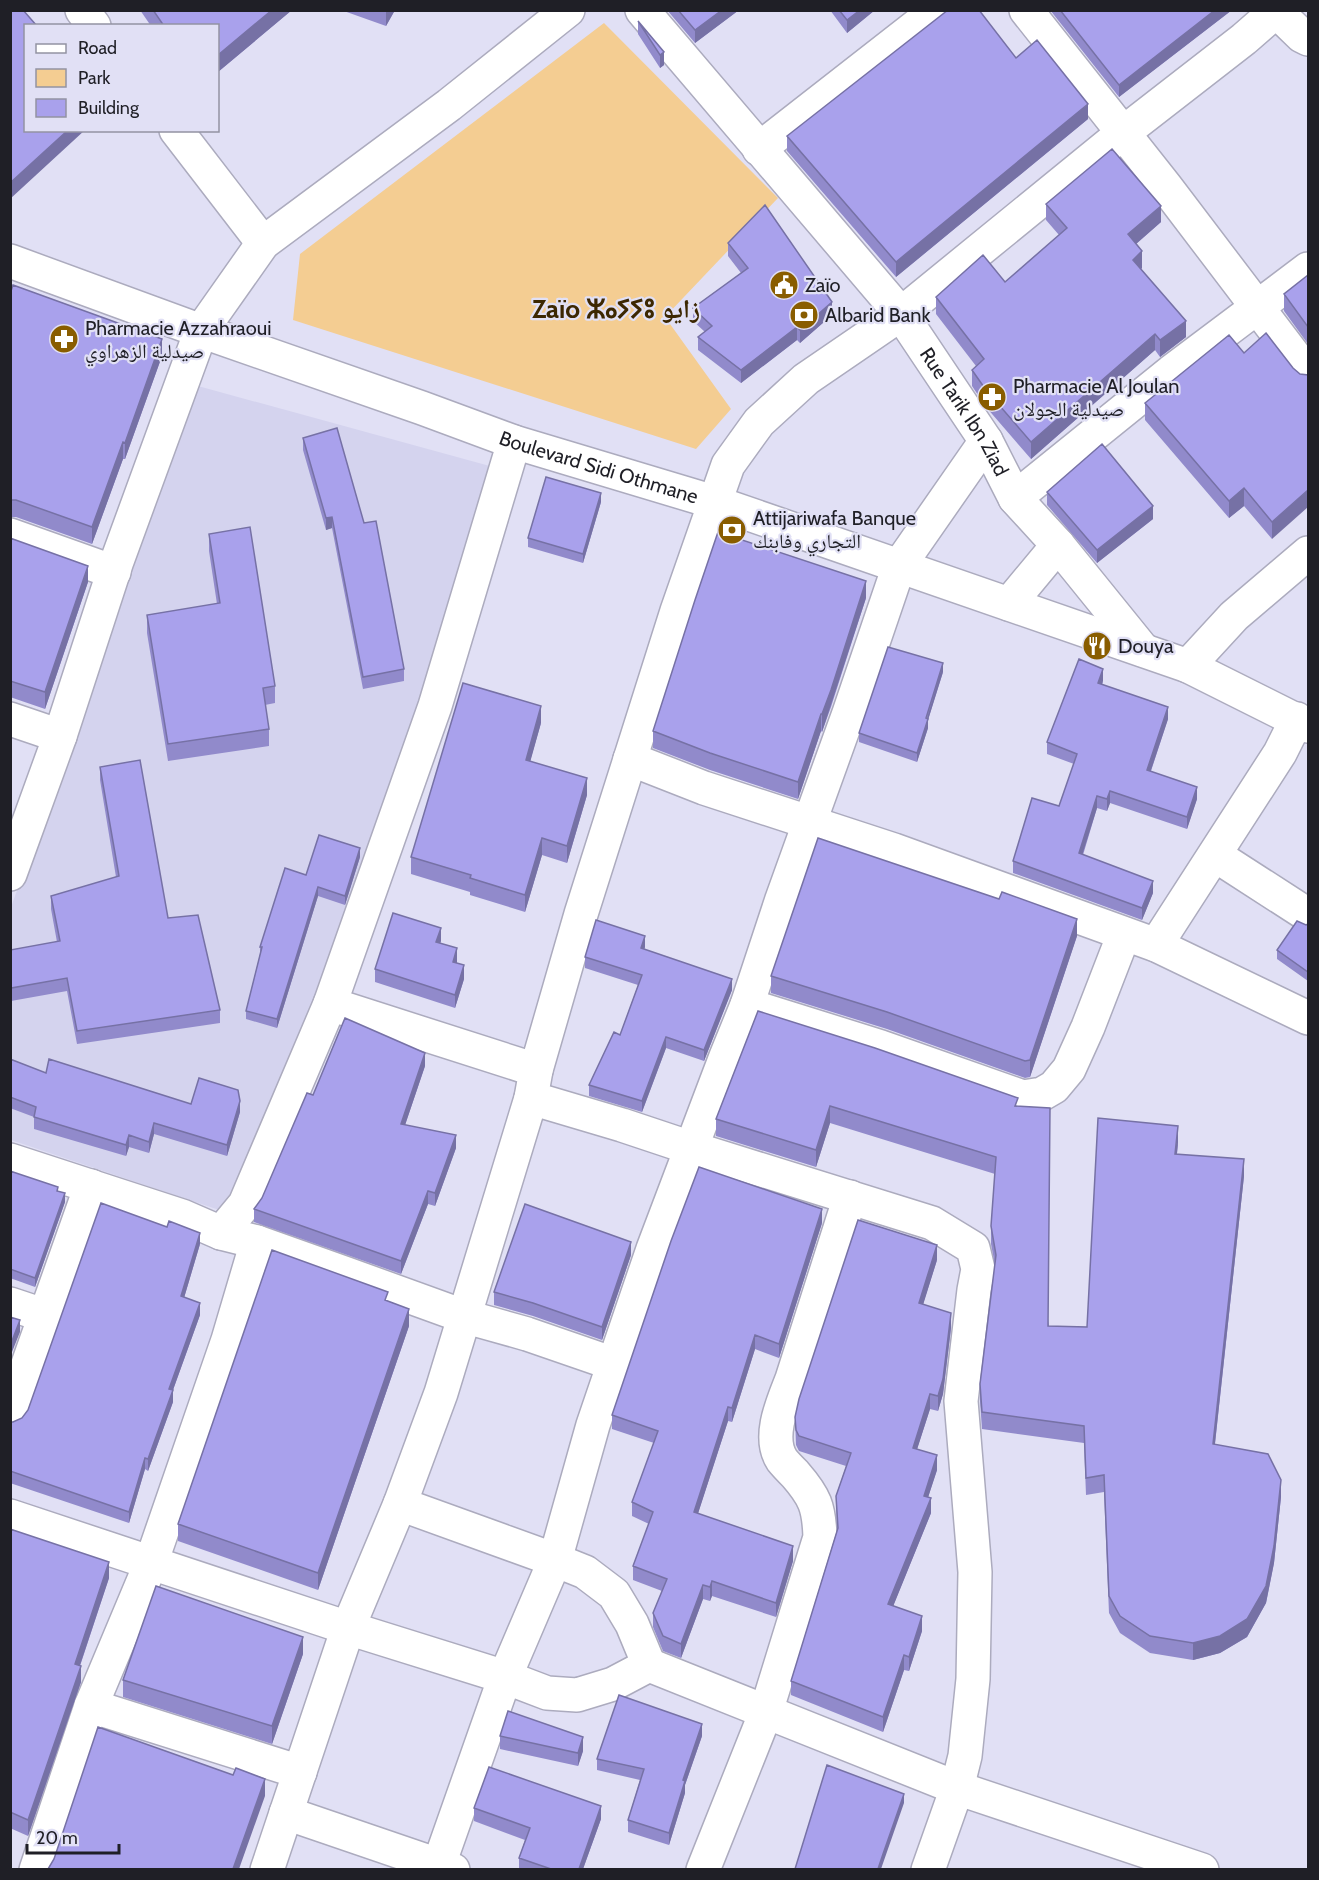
<svg xmlns="http://www.w3.org/2000/svg" width="1319" height="1880" viewBox="0 0 1319 1880" font-family="Cabin,'Noto Naskh Arabic','Noto Sans Tifinagh',sans-serif">
<rect width="100%" height="100%" fill="#e1e0f5"/>
<path fill="#d4d3ee" d="M198 386 497 468 259 1174 246 1219 11 1140 10 910Z"/>
<path fill="#f4cd92" d="M604 23 778 198 665 317 731 409 696 449 293 320 300 254Z"/>
<g fill="none" stroke-linecap="round" stroke-linejoin="round">
<g stroke="#acabbe" stroke-width="36">
<g id="minor">
<path d="M82 10 94 26"/>
<path id="s1" d="M642 10 901 314 986 441 1015 498 1058 545 1143 650"/>
<path d="M1026 10 1166 187 1308 374"/>
<path d="M1275 10 1302 36 1308 39"/>
<path d="M176 130 263 243"/>
<path d="M759 149 937 10"/>
<path id="s2" d="M10 261 201 331 422 408 514 442 714 502 1188 666"/>
<path d="M1015 498 1171 372 1308 269"/>
<path d="M10 535 114 572"/>
<path d="M1009 604 1058 545"/>
<path d="M10 719 60 736"/>
<path d="M630 759 704 788 894 850 1156 945 1308 1018"/>
<path d="M1215 855 1308 915"/>
<path d="M10 874 60 736 117 561 201 331 263 243 449 105 568 10"/>
<path d="M1156 945 1280 753 1297 719"/>
<path d="M330 1004 536 1070"/>
<path d="M747 1005 881 1047 1023 1097 1042 1094 1054 1087 1069 1069 1088 1027 1124 934"/>
<path d="M531 1098 622 1125 691 1148 932 1223 973 1248 978 1269 974 1290 961 1401 975 1572 973 1679 965 1756 957 1788 928 1870"/>
<path d="M10 1160 182 1216 221 1233 257 1242 347 1274 463 1316 527 1334 614 1364"/>
<path d="M221 1233 245 1204 330 1004 435 706 514 442"/>
<path d="M10 1304 46 1316"/>
<path d="M10 1415 91 1186"/>
<path d="M10 1516 348 1628 505 1677 547 1693 577 1695 613 1684 649 1665 632 1624 614 1594 585 1572 555 1560 400 1504"/>
<path d="M649 1665 957 1788 1202 1870"/>
<path d="M91 1706 300 1772"/>
<path d="M286 1813 453 1870"/>
<path d="M36 1870 91 1706 151 1563 228 1340 257 1242"/>
<path d="M267 1870 348 1628 400 1504 441 1393 531 1098 536 1070 581 914 677 611 728 465 759 422 806 379 901 314 1123 133 1244 39 1276 11"/>
<path d="M437 1870 505 1677 555 1560 593 1425 653 1249 725 1059 747 1005 782 899 849 713 899 566 986 441"/>
<path d="M703 1870 766 1712 820 1537C819 1507 815 1497 795 1474 791 1470 786 1465 782 1460 767 1437 783 1402 792 1379L850 1197"/>
</g>
</g>
<g stroke="#acabbe" stroke-width="36">
<path id="tertiary" d="M1308 553 1234 616 1188 666 1308 726"/>
</g>
<use href="#minor" stroke="#fff" stroke-width="33"/>
<use href="#tertiary" stroke="#fff" stroke-width="33"/>
</g>
<path fill="#918acb" d="M140 10H292L218 72V26H151Z
M341 10H395L386 26Z
M667 10H739L695 43Z
M830 10H875L847 33Z
M1050 10H1232L1119 97Z
M638 21 664 52V65L660 68 638 34Z
M1016 58 1088 119 896 277 787 151V136Z
M1046 204 1161 222 1136 244 1142 268 1141 269 1186 337 1160 357 1155 350 1031 459 986 407 972 386V370L976 366 936 314V297L1005 282 1059 235 1046 220Z
M728 243 832 315 800 343 797 340 741 383 698 350V337L705 332 693 321V308L741 273 728 256Z
M1308 275V344L1284 311V294Z
M10 290 162 356 125 459H123L92 544 16 517H10Z
M1244 353 1293 368 1300 374 1272 539 1244 506 1229 518 1145 420V403Z
M303 438 404 669V681L363 689 332 528 326 530 303 450Z
M1047 492 1153 519 1097 563 1047 505Z
M601 502 583 563 528 547V538Z
M209 534 275 686V703L265 705 269 729V746L168 761 147 633V615L217 604 209 551Z
M10 538 88 582 45 709 10 697Z
M866 598 831 707 822 732 821 731 798 799 710 770 653 748V731Z
M943 672 928 720V728L917 762 859 742V733Z
M1103 681 1102 685 1168 719 1151 771 1197 799 1187 829 1110 803 1107 811 1097 808 1083 855 1153 893 1142 920 1013 873V861L1059 806 1074 764 1047 754V742Z
M541 723 530 761 587 795 567 863 542 855 525 912 470 895V892L411 874V857Z
M100 767 168 918 220 1010V1023L77 1044 67 991 11 1001 10 950 57 942 51 909V896L116 877 100 780Z
M360 857 345 905 318 896 277 1028 246 1019V1011L260 954V947L306 875Z
M1308 924V981L1277 959V950L1306 925Z
M1077 936 1030 1077 1025 1078 887 1029 771 993V976Z
M441 941 440 943 457 962V963L464 979 455 1008 375 982V969Z
M645 947 644 949 732 990 704 1061 666 1048 642 1112 589 1096V1085L620 1035 638 985 585 968V957Z
M758 1011 1018 1106 1049 1326 1087 1327 1178 1143 1177 1154 1244 1176 1215 1444 1281 1497 1274 1563 1266 1603 1247 1637 1220 1653 1193 1660 1150 1653 1120 1633 1109 1613 1104 1492 1086 1495 1084 1443 982 1429 980 1401V1384L995 1265 991 1244V1226L995 1174 830 1123 816 1167 716 1136V1119Z
M10 1059 46 1073 191 1104 240 1112 227 1156 154 1134 149 1153 129 1147 126 1156 34 1129V1117L10 1108Z
M425 1066 405 1125 456 1148 435 1206 428 1204 401 1274 254 1222V1209L262 1198 313 1095Z
M10 1171 58 1191 65 1202 35 1287 10 1278Z
M822 1223 779 1358 755 1349 732 1422 728 1421 698 1513 793 1561 776 1617 712 1596 710 1601 703 1599 681 1658 663 1651 653 1627V1613L662 1591 633 1580V1566L649 1524 632 1516V1502L654 1443 612 1429V1415Z
M200 1244 184 1298 200 1315 173 1390V1402L148 1471 145 1469 129 1523 10 1483V1422H13L22 1418Z
M631 1255 602 1340 533 1316 494 1305V1292Z
M937 1260 923 1304 951 1328 943 1394 938 1411 930 1409 917 1449 937 1470 928 1497 931 1513 893 1606 922 1631 909 1671 904 1670 883 1732 791 1695V1681L837 1530 836 1496 846 1466 799 1451 796 1445 795 1417Z
M388 1301 409 1326 318 1590 178 1541V1524Z
M10 1529 109 1578 80 1666 81 1682 28 1836 10 1828Z
M303 1654 272 1744 123 1697V1680Z
M500 1736 583 1751 578 1766 500 1749Z
M702 1736 685 1785V1793L669 1845 628 1832V1820L640 1780 597 1770V1759Z
M474 1808 601 1819 583 1869H519V1858L525 1840 474 1821Z"/>
<path fill="#7671a5" d="M272 10H292L218 72V55Z
M386 10H395L386 26Z
M722 10H739L695 43V30Z
M860 10H875L847 33V20Z
M1215 10H1232L1119 97V85Z
M664 52V65L660 68V55Z
M1088 104V119L896 277V262Z
M68 130H85L10 199V183Z
M1161 206V222L1128 251V234Z
M1142 251V268L1133 276V260Z
M832 302V315L800 343V330Z
M1186 321V337L1160 357V340Z
M797 327V340L741 383V370Z
M1155 334V350L1031 459V442Z
M162 339V356L125 459V443Z
M123 442V459L92 544V527Z
M1244 488V506L1229 518V501Z
M1308 490V507L1272 539V522Z
M601 493V502L583 563V554Z
M1153 506V519L1097 563V550Z
M332 517V528L326 530V518Z
M88 566V582L45 709V692Z
M866 581V598L822 732V714Z
M943 663V672L928 720V728L917 762V753Z
M1103 669V681L1098 696V683Z
M541 706V723L526 777V760Z
M1168 707V719L1147 782V770Z
M821 714V731L798 799V782Z
M587 778V795L567 863V846Z
M1197 787V799L1187 829V817Z
M1110 791V803L1107 811V799Z
M1097 796V808L1079 865V853Z
M542 838V855L525 912V895Z
M360 848V857L345 905V896Z
M1153 881V893L1142 920V908Z
M318 887V896L277 1028V1019Z
M1077 919V936L1030 1077V1060Z
M441 928V941L436 955V942Z
M645 936V947L641 959V948Z
M457 948V962L453 975V962Z
M464 965V979L455 1008V995Z
M732 979V990L704 1061V1050Z
M666 1037V1048L642 1112V1101Z
M425 1053V1066L401 1137V1124Z
M240 1101V1112L227 1156V1145Z
M830 1106V1123L816 1167V1150Z
M154 1123V1134L149 1153V1142Z
M1178 1126V1143L1175 1171V1154Z
M129 1135V1147L126 1156V1145Z
M456 1135V1148L435 1206V1193Z
M1244 1159V1176L1213 1461V1444Z
M428 1191V1204L401 1274V1261Z
M65 1193V1202L35 1287V1278Z
M822 1209V1223L779 1358V1344Z
M200 1233V1244L181 1308V1296Z
M631 1242V1255L602 1340V1327Z
M937 1245V1260L919 1318V1303Z
M200 1303V1315L169 1401V1389Z
M409 1309V1326L318 1590V1573Z
M951 1313V1328L943 1394 938 1411V1396Z
M20 1320V1332L10 1357V1346Z
M755 1335V1349L732 1422V1408Z
M173 1390V1402L148 1471V1459Z
M930 1394V1409L913 1462V1448Z
M728 1407V1421L694 1526V1512Z
M937 1455V1470L924 1510V1496Z
M145 1458V1469L129 1523V1512Z
M1281 1480V1497L1274 1563 1266 1603 1247 1637 1220 1653 1193 1660V1643Z
M931 1498V1513L888 1619V1604Z
M793 1546V1561L776 1617V1603Z
M109 1562V1578L75 1680V1664Z
M712 1581V1596L710 1601V1587Z
M703 1585V1599L681 1658V1644Z
M922 1616V1631L909 1671V1657Z
M303 1637V1654L272 1744V1726Z
M904 1655V1670L883 1732V1717Z
M81 1666V1682L28 1836V1820Z
M702 1724V1736L685 1785V1793L669 1845V1833L683 1780Z
M583 1737V1751L578 1766V1753Z
M265 1779V1796L239 1869H233Z
M904 1794V1803L881 1869H878L883 1854Z
M601 1806V1819L583 1869H579Z"/>
<path fill="#a9a1ec" stroke="#7671a5" stroke-width="1.5" d="M10 10H23L37 26H26V130H68L10 183Z
M153 10H272L218 55V26H164Z
M678 10H722L695 30Z
M839 10H860L847 20Z
M948 10H979L1016 58 1037 40 1088 104 896 262 787 136Z
M1060 10H1215L1119 85Z
M638 21 664 52 660 55Z
M1112 149 1161 206 1128 234 1142 251 1133 260 1186 321 1160 340 1155 334 1031 442 986 390 972 370 984 359 936 297 983 255 1005 282 1067 228 1046 204Z
M765 205 832 302 800 330 797 327 741 370 698 337 712 326 693 308 748 268 728 243Z
M1308 275V327L1284 294Z
M13 285 162 339 125 443 123 442 92 527 16 500H10V290L11 291Z
M1266 333 1293 368 1300 374 1308 375V490L1272 522 1244 488 1229 501 1145 403 1229 335 1244 353Z
M337 428 364 523 376 521 404 669 363 677 332 517 326 518 303 438Z
M1102 444 1153 506 1097 550 1047 492Z
M546 477 601 493 583 554 528 538Z
M250 527 275 686 263 688 269 729 168 744 147 615 220 603 209 534Z
M718 532 866 581 831 690 822 714H821L798 782 710 753 653 731 695 600Z
M10 538 88 566 45 692 10 681Z
M888 647 943 663 926 718 928 719 917 753 859 733Z
M1079 659 1103 669 1098 683 1168 707 1147 770 1197 787 1187 817 1110 791 1107 799 1097 796 1079 853 1153 881 1142 908 1013 861 1032 798 1059 806 1077 754 1047 742Z
M463 683 541 706 526 760 587 778 567 846 542 838 525 895 470 878 471 875 411 857Z
M140 760 168 918 198 915 220 1010 77 1031 67 978 11 988 10 950 60 941 51 896 119 876 100 767Z
M319 835 360 848 345 896 318 887 277 1019 246 1011 262 947H260L285 868 306 875Z
M818 838 999 899 1002 892 1077 919 1030 1060 1025 1061 887 1012 771 976Z
M393 913 441 928 436 942 457 948 453 962 464 965 455 995 375 969Z
M596 920 645 936 641 948 732 979 704 1050 666 1037 642 1101 589 1085 614 1032 620 1035 642 975 585 957Z
M1297 921 1306 925 1308 924V972L1277 950Z
M758 1011 875 1048 1018 1098 1015 1106 1050 1108 1048 1326 1087 1327 1098 1118 1178 1126 1175 1154 1244 1159 1213 1444 1268 1454 1281 1480 1274 1546 1266 1586 1247 1619 1220 1636 1193 1643 1150 1636 1120 1616 1109 1596 1104 1475 1086 1478 1084 1426 982 1412 980 1384 996 1255 991 1226 996 1157 830 1106 816 1150 716 1119Z
M345 1018 425 1053 401 1124 456 1135 435 1193 428 1191 401 1261 254 1209 262 1198 307 1093 313 1095Z
M10 1059 46 1073 49 1059 191 1104 199 1078 238 1090 240 1101 227 1145 154 1123 149 1142 129 1135 126 1145 34 1117 36 1107 10 1097Z
M699 1167 822 1209 779 1344 755 1335 732 1408 728 1407 694 1512 793 1546 776 1603 712 1581 710 1587 703 1585 681 1644 663 1636 653 1613 667 1579 633 1566 653 1512 632 1502 658 1431 612 1415 671 1241Z
M10 1171 58 1187 57 1191 65 1193 35 1278 10 1269Z
M101 1203 167 1227 169 1221 200 1233 181 1296 200 1303 169 1389 173 1390 148 1459 145 1458 129 1512 10 1471V1422H13L22 1418 28 1410Z
M525 1204 631 1242 602 1327 533 1303 494 1292Z
M858 1220 937 1245 919 1303 951 1313 943 1379 938 1396 930 1394 913 1448 937 1455 924 1496 931 1498 888 1604 922 1616 909 1657 904 1655 883 1717 791 1681 838 1528 836 1496 851 1453 799 1436 796 1430 795 1417 799 1399Z
M272 1250 388 1292 385 1300 409 1309 318 1573 178 1524Z
M10 1317 20 1320 10 1346Z
M10 1529 109 1562 75 1664 81 1666 28 1820 10 1812Z
M156 1586 303 1637 272 1726 123 1680Z
M619 1695 702 1724 683 1780 685 1781 669 1833 628 1820 644 1769 597 1759Z
M508 1711 583 1737 578 1753 500 1736Z
M98 1727 233 1775 236 1768 265 1779 233 1869H48L54 1859Z
M827 1765 904 1794 883 1854 878 1869H795Z
M489 1767 601 1806 579 1869H551L519 1858 530 1828 474 1808Z"/>
<defs>
<g id="civic-disc" transform="scale(1.5)"><circle r="9.5" fill="#895d00" stroke="#e1e0f5"/><path d="M-.6-6.5H3V-4.5H.6V-3L4-1V1h2V6H-6V1h2V-1L-.6-3ZM-1.2 2.5V6h2.4V2.5Z" fill="#fff"/></g>
<g id="bank-disc" transform="scale(1.5)"><circle r="9.5" fill="#895d00" stroke="#e1e0f5"/><path d="M-6-4H6V4H-6ZM0-2.3a2.3 2.3 0 1 0 0 4.6a2.3 2.3 0 1 0 0-4.6Z" fill="#fff"/></g>
<g id="pharmacy-disc" transform="scale(1.5)"><circle r="9.5" fill="#895d00" stroke="#e1e0f5"/><path d="M-2-6h4v4h4v4h-4v4h-4v-4h-4v-4h4Z" fill="#fff"/></g>
<g id="restaurant-disc" transform="scale(1.5)"><circle r="9.5" fill="#895d00" stroke="#e1e0f5"/><path d="M-5-6h1v4h1v-4h1v4h1v-4h1v5L-1.5 .5V6h-2V.5L-5-1ZM5-6V6H3V1.5H1.5Q1.5-4 5-6Z" fill="#fff"/></g>
</defs>
<g fill-rule="evenodd">
<use href="#civic-disc" x="784" y="285"/>
<use href="#bank-disc" x="804" y="315"/>
<use href="#pharmacy-disc" x="64" y="339"/>
<use href="#pharmacy-disc" x="992" y="397"/>
<use href="#bank-disc" x="732" y="530"/>
<use href="#restaurant-disc" x="1097" y="646"/>
</g>
<g text-anchor="middle" stroke-width="4.5" stroke-linejoin="round" paint-order="stroke">
<g font-size="20" fill="#1f1f26" stroke="#e1e0f5" text-anchor="start">
<text x="805" y="292">Zaïo</text>
<text x="825" y="322">Albarid Bank</text>
<text x="85" y="335">Pharmacie Azzahraoui<tspan x="85" dy="23">صيدلية الزهراوي</tspan></text>
<text x="1013" y="393">Pharmacie Al Joulan<tspan x="1013" dy="23">صيدلية الجولان</tspan></text>
<text x="753" y="525">Attijariwafa Banque<tspan x="753" dy="23">التجاري وفابنك</tspan></text>
<text x="1118" y="653">Douya</text>
</g>
<g font-size="20" fill="#1f1f26" stroke="#e1e0f5">
<text dy="7" stroke="none"><textPath href="#s1" startOffset="516">Rue Tarik Ibn Ziad</textPath></text>
<text dy="7" stroke="none"><textPath href="#s2" startOffset="624">Boulevard Sidi Othmane</textPath></text>
</g>
<g font-size="26" font-weight="bold" fill="#3c2701" stroke="#e1e0f5">
<text x="616" y="318">Zaïo ⵣⴰⵢⵢⵓ زايو</text>
</g>
</g>
<rect width="1319" height="1880" fill="none" stroke="#1f1f26" stroke-width="24"/>
<rect x="24" y="24" width="195" height="108" fill="#e1e0f5" stroke="#9393a2" stroke-width="1.5"/>
<rect x="36" y="44" width="30" height="9" fill="#ffffff" stroke="#9393a2" stroke-width="1.5"/>
<text x="78" y="54" font-size="18" fill="#1f1f26">Road</text>
<rect x="36" y="69" width="30" height="18" fill="#f4cd92" stroke="#9393a2" stroke-width="1.5"/>
<text x="78" y="84" font-size="18" fill="#1f1f26">Park</text>
<rect x="36" y="99" width="30" height="18" fill="#a9a1ec" stroke="#9393a2" stroke-width="1.5"/>
<text x="78" y="114" font-size="18" fill="#1f1f26">Building</text>
<path d="M27 1844v9h92v-9" fill="none" stroke="#1f1f26" stroke-width="3"/>
<text x="36" y="1844" font-size="18" fill="#1f1f26" stroke="#e1e0f5" stroke-width="4.5" paint-order="stroke">20 m</text>
</svg>
